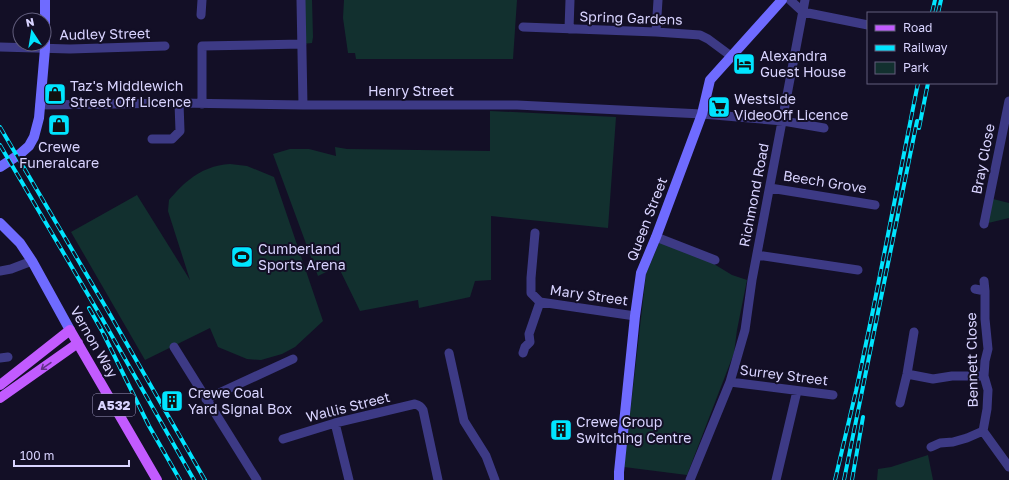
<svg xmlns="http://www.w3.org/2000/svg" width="1009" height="480" viewBox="0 0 1009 480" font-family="'Golos Text',sans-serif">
<rect width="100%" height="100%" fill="#130f26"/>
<path fill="#12302f" d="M301 0H312L313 37 312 43 302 44Z
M344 0H517L513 59H356L355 53H348L343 18Z
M490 111 616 117 608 228 491 216V280L475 281 470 297 419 308 418 300 360 311 338 266 318 276 273 154 290 149H309L336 156 335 147 347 149 490 151Z
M230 164 247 166 274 177 323 321 295 347 282 354 261 360 247 359 218 347 210 328 145 360 71 232 137 195 190 280 168 211 169 200C175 193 182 185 189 180 201 170 215 165 230 164Z
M989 198 1009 203V218L984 224Z
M660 241 709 261 732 275 747 280 737 330 734 353 687 475 624 467 646 274Z
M928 455 933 480H877L878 469 891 467Z"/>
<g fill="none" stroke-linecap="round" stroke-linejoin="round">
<path stroke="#3d3a85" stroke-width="9" d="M301 0 303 105
M790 0 803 12
M803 12 868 25
M201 15 202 0
M523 27 656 32 700 35 708 39 731 56
M569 29 570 0
M656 32 658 0
M0 47 70 49 165 46
M202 104V46L302 44
M40 105 179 103 303 105H517L702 114 783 121 824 128
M152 139H172L180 131 179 103
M770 188 875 205
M984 224 1009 101
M656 237 715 260
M757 255 858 270
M0 271 11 269 32 261
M984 281 985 291
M975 289 985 291V319L988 349 985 361 984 376 988 390 987 409 983 431 1009 467
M540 302 635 316
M174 347 257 480
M449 353 464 421 486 456 495 480
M523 353 525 347 530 342 529 334 540 302 531 293V278L535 233
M0 358 8 357
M907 374 933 379 952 376H984
M730 382 833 395
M206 399 293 359
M900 403 907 374 914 332
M335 423 349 480
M283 439 335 423 415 404C419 405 421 406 423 410L438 480
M931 447 940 443 953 442 967 438 983 431
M690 480 730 382 745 330 752 280 805 0
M776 480 797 391"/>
<path stroke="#6f6bff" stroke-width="10" d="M0 167 20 154 29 146 34 137 39 118 45 49V0
M0 223 20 243 32 261 70 330
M619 480V472L635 316 641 273 656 237 702 114 710 80 782 0"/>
<path stroke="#c25bff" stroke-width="10" d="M0 385 70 330 157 480
M0 398 78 343"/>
<g stroke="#00e5ff" stroke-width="4">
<path id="rail" d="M932 13 935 0
M938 13 941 0
M0 127 108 311 205 480
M919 128 928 83
M0 145 100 315 194 480
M89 308 106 338
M103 333 149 426 180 480
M835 480 856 391 873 310 918 83
M844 480 917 121
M852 480 863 417"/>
</g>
<use href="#rail" stroke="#130f26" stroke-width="2.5" stroke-dasharray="8" stroke-linecap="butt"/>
</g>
<defs><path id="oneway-shaft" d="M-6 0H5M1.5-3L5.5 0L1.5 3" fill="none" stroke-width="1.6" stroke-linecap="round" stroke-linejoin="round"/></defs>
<use stroke="#623188" href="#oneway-shaft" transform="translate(46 366) rotate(145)"/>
<defs>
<g id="hotel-square" transform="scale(1.15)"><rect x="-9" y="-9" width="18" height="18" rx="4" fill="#00e5ff" stroke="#130f26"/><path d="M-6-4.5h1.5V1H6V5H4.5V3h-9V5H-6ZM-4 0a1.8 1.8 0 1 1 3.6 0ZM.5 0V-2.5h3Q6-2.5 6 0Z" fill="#111"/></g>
<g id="shop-square" transform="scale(1.15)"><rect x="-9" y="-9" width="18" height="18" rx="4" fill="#00e5ff" stroke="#130f26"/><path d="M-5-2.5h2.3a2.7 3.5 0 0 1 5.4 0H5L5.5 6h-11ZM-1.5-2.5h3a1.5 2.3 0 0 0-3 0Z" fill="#111"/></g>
<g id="supermarket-square" transform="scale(1.15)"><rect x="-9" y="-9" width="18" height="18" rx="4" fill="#00e5ff" stroke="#130f26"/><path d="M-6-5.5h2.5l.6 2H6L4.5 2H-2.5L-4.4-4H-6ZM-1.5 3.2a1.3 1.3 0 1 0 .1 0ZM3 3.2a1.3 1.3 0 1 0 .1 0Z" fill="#111"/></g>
<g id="stadium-square" transform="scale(1.15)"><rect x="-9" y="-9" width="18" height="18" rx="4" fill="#00e5ff" stroke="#130f26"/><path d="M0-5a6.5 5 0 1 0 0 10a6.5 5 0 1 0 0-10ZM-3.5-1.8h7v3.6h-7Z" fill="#111"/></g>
<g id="building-square" transform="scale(1.15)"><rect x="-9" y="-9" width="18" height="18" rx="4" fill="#00e5ff" stroke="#130f26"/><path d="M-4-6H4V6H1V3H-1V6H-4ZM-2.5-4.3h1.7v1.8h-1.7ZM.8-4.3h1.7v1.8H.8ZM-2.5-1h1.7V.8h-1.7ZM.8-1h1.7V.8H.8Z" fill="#111"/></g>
</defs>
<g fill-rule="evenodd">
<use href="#hotel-square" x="744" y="64"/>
<use href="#shop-square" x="55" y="94"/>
<use href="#supermarket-square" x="719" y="107"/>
<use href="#shop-square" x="59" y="125"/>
<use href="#stadium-square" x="242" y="257"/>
<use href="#building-square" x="172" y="401"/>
<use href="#building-square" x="561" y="430"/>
</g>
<g text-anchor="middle" stroke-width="4" stroke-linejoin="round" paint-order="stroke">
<rect fill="#130f26" stroke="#9e99be" stroke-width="1" x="93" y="394" width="42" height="22" rx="3"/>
<g font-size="13" font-weight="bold" fill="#d9d4ff">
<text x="114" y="410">A532</text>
</g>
<g font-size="14" fill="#d9d4ff" stroke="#130f26">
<text transform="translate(631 18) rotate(2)" y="5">Spring Gardens</text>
<text transform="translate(105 34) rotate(-1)" y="5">Audley Street</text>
<text x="411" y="96">Henry Street</text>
<text transform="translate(983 159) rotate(-79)" y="5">Bray Close</text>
<text transform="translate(825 182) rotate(9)" y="5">Beech Grove</text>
<text transform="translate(754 195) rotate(-79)" y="5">Richmond Road</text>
<text transform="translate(647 219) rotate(-69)" y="5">Queen Street</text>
<text transform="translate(589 295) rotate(8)" y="5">Mary Street</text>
<text transform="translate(94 342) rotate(60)" y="5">Vernon Way</text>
<text transform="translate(972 360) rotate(-91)" y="5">Bennett Close</text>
<text transform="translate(784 375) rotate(7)" y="5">Surrey Street</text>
<text transform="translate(348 407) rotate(-14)" y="5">Wallis Street</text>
</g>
<g font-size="14" fill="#d9d4ff" stroke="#130f26" text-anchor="start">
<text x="760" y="61">Alexandra<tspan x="760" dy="16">Guest House</tspan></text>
<text x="70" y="91">Taz's Middlewich<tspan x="70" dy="16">Street Off Licence</tspan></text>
<text x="734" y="104">Westside<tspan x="734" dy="16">VideoOff Licence</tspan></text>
<text x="59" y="152" text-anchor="middle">Crewe<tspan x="59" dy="16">Funeralcare</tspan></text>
<text x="258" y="254">Cumberland<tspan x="258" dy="16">Sports Arena</tspan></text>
<text x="188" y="398">Crewe Coal<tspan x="188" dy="16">Yard Signal Box</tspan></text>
<text x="576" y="427">Crewe Group<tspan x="576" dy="16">Switching Centre</tspan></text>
</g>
</g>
<rect x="867" y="12" width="130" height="72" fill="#130f26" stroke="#625e7d"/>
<rect x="875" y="25" width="20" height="6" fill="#c25bff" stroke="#625e7d"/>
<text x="903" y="32" font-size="12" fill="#d9d4ff">Road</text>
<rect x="875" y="45" width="20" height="6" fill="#00e5ff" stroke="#625e7d"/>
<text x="903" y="52" font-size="12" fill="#d9d4ff">Railway</text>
<rect x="875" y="62" width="20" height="12" fill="#12302f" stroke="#625e7d"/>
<text x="903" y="72" font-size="12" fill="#d9d4ff">Park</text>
<g transform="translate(32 32) rotate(348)"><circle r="19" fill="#130f26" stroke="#625e7d"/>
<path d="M0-3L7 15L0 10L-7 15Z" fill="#00e5ff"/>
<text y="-6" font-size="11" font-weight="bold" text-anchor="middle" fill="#d9d4ff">N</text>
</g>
<path d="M14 460v6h115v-6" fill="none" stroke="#d9d4ff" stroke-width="2"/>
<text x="20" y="460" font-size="12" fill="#d9d4ff" stroke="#130f26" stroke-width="3" paint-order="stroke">100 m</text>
</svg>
